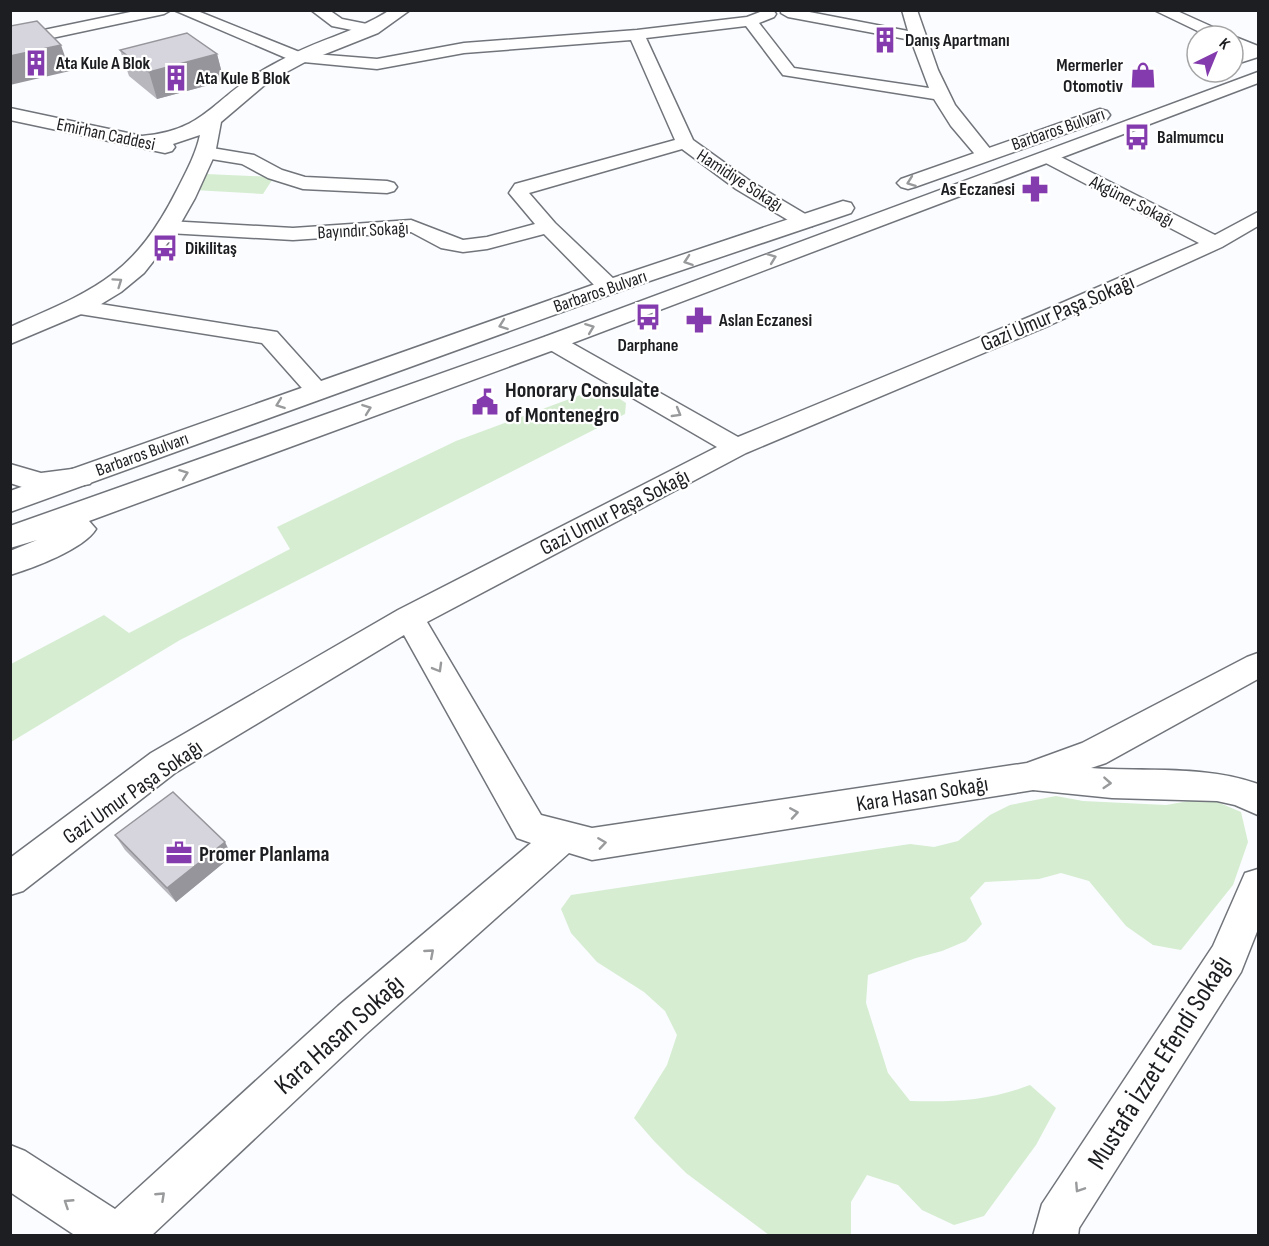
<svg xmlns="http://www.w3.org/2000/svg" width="1269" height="1246" viewBox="0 0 1269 1246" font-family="'Sofia Sans Condensed',sans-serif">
<rect width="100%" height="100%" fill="#fafcff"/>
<path fill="#d6edd1" d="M206 174 274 177 263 194 194 190Z
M602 387 626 403 625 414 180 640 11 742V664L104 615 129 633 290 549 277 527 456 441Z
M1056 796 1083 801 1166 805 1189 801H1215L1241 812 1248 842 1233 885 1181 950 1153 945 1126 926 1089 881 1061 873 1039 879 985 882 970 898 982 924 966 941 942 951 916 958 868 975 866 1003 888 1073 910 1101C955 1102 988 1101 1030 1085L1056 1108 1036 1145 984 1216 954 1225 922 1210 898 1185 867 1175 851 1202V1235H769L686 1173 654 1141 634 1118 667 1065 677 1035 665 1011 644 992 597 962 571 933 561 909 571 895 910 844 934 847 958 841 990 815 1010 805Z"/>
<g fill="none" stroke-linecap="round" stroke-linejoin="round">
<g stroke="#71757b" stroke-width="3">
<path id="minor" d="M140 10H171L164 14 10 47V37Z
M174 10H195L302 53 377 59 464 43 637 30 747 17 765 10H773L776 14 774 17 759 23 794 68 929 88 911 40 788 17 781 13 782 10H799L908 31 902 10H917L938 70 955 105 995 155 993 159H979L951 126 934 99 783 75 746 26 646 38 693 140 750 181 812 218 815 222 812 226H798L736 189 682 149 529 193 555 223 617 282 620 287 617 292 609 294 601 292 544 234 487 249 463 252 441 248 411 232 293 240 168 233 161 231 158 227 161 223 168 221 293 228 411 220 463 240 487 237 535 224 509 193 515 184 675 140 631 40 464 53 377 69 293 61Z
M311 10H329L342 19 377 26 380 29 372 34 332 26Z
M1154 10H1175L1226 33 1229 36H1208Z
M1233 36 1258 46V56L1233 47Z
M206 147 254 155 282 170 305 177 387 181 394 183 397 187 394 191 387 193 303 189 268 178 242 164 199 157 197 153 199 149Z
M1049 151 1215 235 1258 212V226L1222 247 1050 325 746 453 427 622 541 815 592 828 1027 763 1082 743 1247 657 1258 653V679L1106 763 1091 768C1147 772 1205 765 1258 784V815L1235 805 1217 801 1112 798 1033 790 592 860 569 853 366 1034 151 1236H76L10 1192V1145L25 1151 115 1209 338 1006 531 843 517 838 404 635 175 773 23 891 10 895V858L151 753 398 610 717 447 545 347 541 342 545 337 553 335 561 337 738 437 1034 315 1199 243 1042 161 1040 157 1042 153Z
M75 300 277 332 330 391 327 396 318 398 309 396 262 343 67 312 64 307 67 302Z
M1258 869V929L1241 972 1079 1228 1078 1236H1033L1042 1204 1213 946 1245 873Z"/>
</g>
<g stroke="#71757b" stroke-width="3">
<path id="tertiary" d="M390 10H410L378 33 305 62 268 82 221 122 215 154 195 198 174 235 144 273 121 292 93 309 10 344V327C94 290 133 277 177 190 186 172 196 154 200 135L173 144 175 147 172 151 165 153 10 120V108L142 136C203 131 211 102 257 74 267 67 278 62 289 56 323 38 356 32 390 10Z
M10 464 41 473 80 468 90 470 95 477 90 484 40 493 10 483Z"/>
</g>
<g stroke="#71757b" stroke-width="3">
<path id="primary" d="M1258 46V57L1233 65V54Z
M1258 72V83L562 347 89 521 96 529C84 549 33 568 10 575V551L37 540 10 548V526L544 337Z
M1100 109 1107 111 1110 115 1107 119 915 187 908 189 901 187 897 183 901 179Z
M843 201 851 203 854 208 851 213 617 292 10 512V491L601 282Z"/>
</g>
<use href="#minor" fill="#fff" fill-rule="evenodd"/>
<use href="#tertiary" fill="#fff" fill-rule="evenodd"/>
<use href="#primary" fill="#fff" fill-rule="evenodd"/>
</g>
<path fill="#b8b7be" d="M120 50 217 54 224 81 157 99 129 76Z
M115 835 232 856 176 902 125 850Z"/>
<path fill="#96959b" d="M61 45 70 71 10 85V56Z
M217 54 224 81 157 99 149 72Z
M225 842 232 856 176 902 167 888Z"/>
<path fill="#d6d5dd" stroke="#96959b" stroke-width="1.5" d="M37 21 61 45 10 56V26Z
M187 33 217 54 149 72 120 50Z
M173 792 225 842 167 888 115 835Z"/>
<defs><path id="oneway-chevron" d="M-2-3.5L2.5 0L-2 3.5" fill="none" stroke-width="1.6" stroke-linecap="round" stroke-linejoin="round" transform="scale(1.5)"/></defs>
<g stroke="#999a9b">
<use href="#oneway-chevron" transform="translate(911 182) rotate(160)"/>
<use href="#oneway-chevron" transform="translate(772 258) rotate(-21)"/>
<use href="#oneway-chevron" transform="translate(688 261) rotate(161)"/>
<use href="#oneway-chevron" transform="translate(118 282) rotate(-35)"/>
<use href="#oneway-chevron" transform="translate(503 325) rotate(160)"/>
<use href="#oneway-chevron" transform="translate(590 328) rotate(-21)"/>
<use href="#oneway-chevron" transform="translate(280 404) rotate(160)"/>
<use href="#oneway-chevron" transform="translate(367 409) rotate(-20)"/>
<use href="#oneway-chevron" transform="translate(677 413) rotate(30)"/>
<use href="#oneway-chevron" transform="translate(184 474) rotate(-20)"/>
<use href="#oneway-chevron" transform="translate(438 668) rotate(60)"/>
<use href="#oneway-chevron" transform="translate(1107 783) rotate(4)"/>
<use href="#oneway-chevron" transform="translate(794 813) rotate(-9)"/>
<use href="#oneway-chevron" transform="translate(602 843) rotate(-8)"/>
<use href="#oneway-chevron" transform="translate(430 953) rotate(-41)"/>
<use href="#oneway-chevron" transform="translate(1079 1188) rotate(123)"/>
<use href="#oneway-chevron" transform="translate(161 1196) rotate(-43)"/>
<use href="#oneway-chevron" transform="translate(68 1203) rotate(-147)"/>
</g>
<defs>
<g id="building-bare" transform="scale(2.07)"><path d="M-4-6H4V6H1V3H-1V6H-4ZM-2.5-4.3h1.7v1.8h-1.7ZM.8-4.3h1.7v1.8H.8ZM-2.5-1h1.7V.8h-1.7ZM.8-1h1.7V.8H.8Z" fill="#843bad" stroke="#fff" stroke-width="2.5" paint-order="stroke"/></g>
<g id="shop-bare" transform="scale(2.07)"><path d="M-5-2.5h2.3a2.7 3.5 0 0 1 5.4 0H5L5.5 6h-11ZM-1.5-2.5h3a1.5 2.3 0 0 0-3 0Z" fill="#843bad" stroke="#fff" stroke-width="2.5" paint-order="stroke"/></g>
<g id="bus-bare" transform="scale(2.07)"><path d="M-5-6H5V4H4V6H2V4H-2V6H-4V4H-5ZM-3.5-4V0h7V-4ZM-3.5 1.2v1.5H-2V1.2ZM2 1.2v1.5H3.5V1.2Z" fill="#843bad" stroke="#fff" stroke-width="2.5" paint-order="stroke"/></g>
<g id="pharmacy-bare" transform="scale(2.07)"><path d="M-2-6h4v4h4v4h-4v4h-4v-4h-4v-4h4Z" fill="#843bad" stroke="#fff" stroke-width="2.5" paint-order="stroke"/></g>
<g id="civic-bare" transform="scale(2.07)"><path d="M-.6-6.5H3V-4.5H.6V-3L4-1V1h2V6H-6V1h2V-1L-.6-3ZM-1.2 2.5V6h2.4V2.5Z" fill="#843bad" stroke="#fff" stroke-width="2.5" paint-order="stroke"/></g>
<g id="office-bare" transform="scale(2.07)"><path d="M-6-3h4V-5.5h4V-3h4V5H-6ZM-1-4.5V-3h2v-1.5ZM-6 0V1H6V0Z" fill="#843bad" stroke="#fff" stroke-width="2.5" paint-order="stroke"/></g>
</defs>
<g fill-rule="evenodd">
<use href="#building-bare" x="885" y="40"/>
<use href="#building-bare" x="36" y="63"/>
<use href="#shop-bare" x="1143" y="75"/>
<use href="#building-bare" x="176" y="78"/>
<use href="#bus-bare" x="1137" y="137"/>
<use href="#pharmacy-bare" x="1035" y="189"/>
<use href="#bus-bare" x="165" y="248"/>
<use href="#bus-bare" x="648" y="317"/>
<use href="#pharmacy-bare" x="699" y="320"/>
<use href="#civic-bare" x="485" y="402"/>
<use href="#office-bare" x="179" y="853"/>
</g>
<g text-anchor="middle" stroke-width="4.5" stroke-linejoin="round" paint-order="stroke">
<g font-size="18" font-weight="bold" fill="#1d1e21" stroke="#fff" text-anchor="start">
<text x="905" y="46">Danış Apartmanı</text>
<text x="56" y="69">Ata Kule A Blok</text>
<text x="1123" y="71" text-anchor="end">Mermerler<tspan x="1123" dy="21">Otomotiv</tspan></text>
<text x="196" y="84">Ata Kule B Blok</text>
<text x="1157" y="143">Balmumcu</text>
<text x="1015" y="195" text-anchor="end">As Eczanesi</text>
<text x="185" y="254">Dikilitaş</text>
<text x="719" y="326">Aslan Eczanesi</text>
<text x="648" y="351" text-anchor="middle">Darphane</text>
</g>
<g font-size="18" fill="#1d1e21" stroke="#fff">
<text transform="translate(1058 129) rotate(-19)" y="6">Barbaros Bulvarı</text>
<text transform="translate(106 134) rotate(12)" y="6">Emirhan Caddesi</text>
<text transform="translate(740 180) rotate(33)" y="6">Hamidiye Sokağı</text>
<text transform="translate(1132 201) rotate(27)" y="6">Akgüner Sokağı</text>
<text transform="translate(363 230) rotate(-3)" y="6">Bayındır Sokağı</text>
<text transform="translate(600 291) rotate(-19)" y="6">Barbaros Bulvarı</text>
<text transform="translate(142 454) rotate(-20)" y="6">Barbaros Bulvarı</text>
</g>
<g font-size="22" fill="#1d1e21" stroke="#fff">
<text transform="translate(1057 312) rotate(-23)" y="8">Gazi Umur Paşa Sokağı</text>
<text transform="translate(614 511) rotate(-27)" y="8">Gazi Umur Paşa Sokağı</text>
<text transform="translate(132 791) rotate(-35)" y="8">Gazi Umur Paşa Sokağı</text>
<text transform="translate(922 793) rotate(-9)" y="8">Kara Hasan Sokağı</text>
</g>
<g font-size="22" font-weight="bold" fill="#1d1e21" stroke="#fff" text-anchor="start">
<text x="505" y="397">Honorary Consulate<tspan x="505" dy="25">of Montenegro</tspan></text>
<text x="199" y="861">Promer Planlama</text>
</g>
<g font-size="27" fill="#1d1e21" stroke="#fff">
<text transform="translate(339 1034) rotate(-42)" y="9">Kara Hasan Sokağı</text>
<text transform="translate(1159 1062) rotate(-58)" y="9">Mustafa İzzet Efendi Sokağı</text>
</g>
</g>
<rect width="1269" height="1246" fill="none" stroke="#1d1e21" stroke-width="24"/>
<g transform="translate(1215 54) rotate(43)"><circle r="28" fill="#ffffff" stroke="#a5a5a6" stroke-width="1.5"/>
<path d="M0-4.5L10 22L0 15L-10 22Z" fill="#843bad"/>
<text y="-9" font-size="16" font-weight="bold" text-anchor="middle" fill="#1d1e21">K</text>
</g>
</svg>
